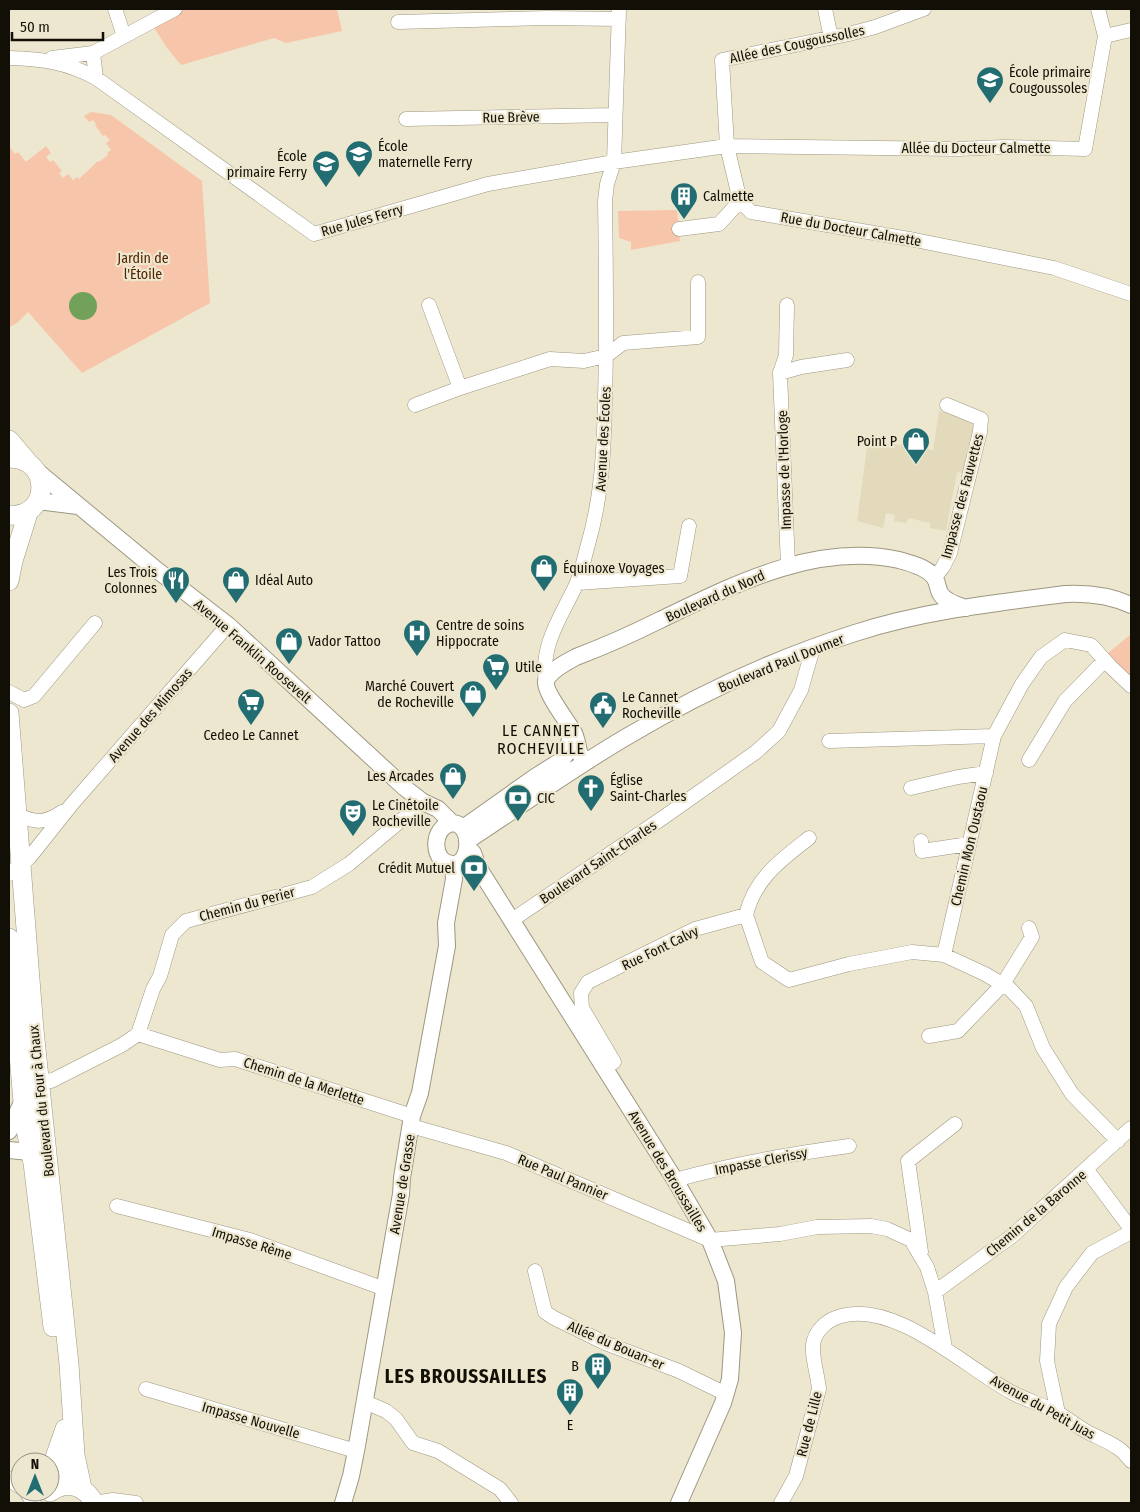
<svg xmlns="http://www.w3.org/2000/svg" width="1140" height="1512" viewBox="0 0 1140 1512" font-family="'Fira Sans Condensed',sans-serif">
<rect width="100%" height="100%" fill="#eee7cf"/>
<path fill="#e3dabb" d="M939 411 968 415 973 421 974 427 966 474 957 472 946 531 930 528V523L908 518 907 523 894 521 895 515 886 513 883 528 857 521 868 440 933 450Z"/>
<path fill="#f7c5a9" d="M184 9H337L342 31 286 43 274 38 181 65 167 48 153 26Z
M91 112 111 115 202 181 210 303 82 373 28 312 17 323 9 327V146L15 154 18 152 26 162 46 146 51 153 46 157 50 162 53 160 62 171 59 173 63 178 68 174 73 180 77 177 79 179 98 161 99 162 108 155 107 153 111 150 106 143 110 140 105 135 103 136 95 125 96 124 93 120 89 122 84 116Z
M677 210 680 241 631 250V242L619 238 618 211Z
M1131 634V676L1107 654Z"/>
<path fill="#72a25a" d="M69 306a14 14 0 1 1 28 0a14 14 0 1 1-28 0Z"/>
<g fill="none" stroke-linecap="round" stroke-linejoin="round">
<g stroke="#9d9781" stroke-width="15">
<path id="minor" d="M115 9 124 36
M825 9 831 38
M924 9 875 27 849 34 722 60 727 146 740 201 751 212 915 240 1054 268 1131 294
M398 22 547 18 619 19
M1105 36 1131 30
M9 58C43 59 66 62 96 78L314 234 488 184 614 162 727 146 958 149 1004 147 1085 149 1105 36 1098 9
M52 58 93 53
M96 78 93 53 175 9
M406 119 615 115
M679 229 719 224 740 201
M429 305 460 388 550 359 584 361 606 356 623 343 698 337V282
M787 305 786 355 780 373 788 566
M780 373 801 367 847 360
M415 405 460 388
M935 577 943 567 950 553 980 432 981 419 947 405
M577 583 680 576 689 526
M546 681C540 645 562 615 576 585 581 573 584 560 587 548 602 498 604 451 605 398 607 332 606 267 605 201L607 184 614 162 619 9
M9 692 24 700 34 696 95 623
M829 741 994 736
M1029 760 1065 701 1105 660
M911 788 958 777 986 773
M16 814C35 823 44 824 62 812
M921 841 922 851 969 844
M9 874 29 858 72 804 228 625
M746 915C755 878 781 860 809 838
M512 920 664 817 756 752 779 731 801 690 813 648
M944 955 994 736 1022 684 1041 657 1065 640 1091 645 1110 666 1131 686
M138 1034 220 1060 235 1059 412 1116
M929 1036 958 1031 1003 984 1032 937 1029 928
M605 1068 614 1062 582 1008 581 993 588 982 695 929 746 915 762 962 789 980 849 964 912 952 944 955 985 974 1009 988 1026 1006 1043 1048 1072 1094 1118 1141
M40 1079 51 1081 122 1045 138 1034 153 989 160 976 172 935 186 921 312 887 349 864 423 802
M411 1126 506 1153 710 1240 780 1234 817 1227 871 1226 887 1229 911 1240 927 1267 935 1292 945 1348
M1087 1170 1131 1229
M675 1180C732 1164 790 1154 849 1146
M117 1206 250 1240 385 1289
M921 1252 908 1161 955 1124
M535 1271 545 1312 554 1318 605 1343 679 1371 726 1394
M935 1292 1012 1236 1131 1128
M146 1389 356 1451
M365 1402 386 1411 396 1419 413 1443 438 1451 500 1489 511 1503
M1058 1413 1047 1361 1049 1324 1066 1287 1092 1253 1131 1232
M50 1464 63 1427
M9 1479 20 1487
M26 1492 34 1503
M94 1503 113 1500 136 1503
M781 1503 796 1476 819 1389C818 1375 810 1353 814 1340 818 1328 829 1319 841 1316 896 1300 967 1369 1013 1393 1028 1401 1044 1405 1058 1413 1068 1419 1077 1426 1087 1432 1097 1437 1108 1441 1118 1448 1123 1451 1127 1456 1131 1461"/>
</g>
<g stroke="#9d9781" stroke-width="18">
<path id="tertiary" d="M38 472 153 567 228 625 405 788 423 802 438 809 452 823
M38 501 78 506
M588 761C576 755 580 750 576 739 575 734 572 729 569 725 564 717 544 690 546 681 550 670 567 662 576 657 605 646 632 634 660 620 733 585 815 542 899 560 910 563 926 567 933 576 938 581 937 587 940 593 945 602 957 605 966 608
M453 823C473 825 471 863 454 864 431 865 430 826 453 823Z
M463 828 535 777 562 760 568 751 571 731
M467 841C521 806 573 768 628 736 699 694 776 658 855 633 923 611 995 603 1066 594 1088 593 1111 596 1131 605
M467 847 473 853 478 867 495 894 675 1180 710 1240 726 1281 733 1333 730 1379 723 1403 679 1503
M9 1131 23 1100
M9 1150 30 1152
M343 1503 351 1476 356 1451 401 1194 402 1178 412 1116 420 1093 447 946 446 923 454 879 453 864"/>
</g>
<g stroke="#9d9781" stroke-width="20">
<path id="secondary" d="M9 440 27 461
M9 458C53 458 50 519 9 515
M9 581 13 561 29 510
M9 713 34 1030 69 1364 75 1455 82 1488
M9 938 25 1125 33 1163 53 1327
M63 1439 64 1485
M50 1492C66 1480 85 1485 94 1503"/>
</g>
<use href="#minor" stroke="#fff" stroke-width="14"/>
<use href="#tertiary" stroke="#fff" stroke-width="16"/>
<use href="#secondary" stroke="#fff" stroke-width="19"/>
</g>
<defs>
<g id="school-pin" transform="scale(1.4375)"><path d="M0 17L-7.5 6A9.5 9.5 0 1 1 7.5 6Z" fill="#226d72" stroke="#eee7cf"/><path d="M0-5L7-2L0 1L-7-2ZM-4 1L0 2.5L4 1V4Q0 6-4 4Z" fill="#fff"/></g>
<g id="building-pin" transform="scale(1.4375)"><path d="M0 17L-7.5 6A9.5 9.5 0 1 1 7.5 6Z" fill="#226d72" stroke="#eee7cf"/><path d="M-4-6H4V6H1V3H-1V6H-4ZM-2.5-4.3h1.7v1.8h-1.7ZM.8-4.3h1.7v1.8H.8ZM-2.5-1h1.7V.8h-1.7ZM.8-1h1.7V.8H.8Z" fill="#fff"/></g>
<g id="shop-pin" transform="scale(1.4375)"><path d="M0 17L-7.5 6A9.5 9.5 0 1 1 7.5 6Z" fill="#226d72" stroke="#eee7cf"/><path d="M-5-2.5h2.3a2.7 3.5 0 0 1 5.4 0H5L5.5 6h-11ZM-1.5-2.5h3a1.5 2.3 0 0 0-3 0Z" fill="#fff"/></g>
<g id="restaurant-pin" transform="scale(1.4375)"><path d="M0 17L-7.5 6A9.5 9.5 0 1 1 7.5 6Z" fill="#226d72" stroke="#eee7cf"/><path d="M-5-6h1v4h1v-4h1v4h1v-4h1v5L-1.5 .5V6h-2V.5L-5-1ZM5-6V6H3V1.5H1.5Q1.5-4 5-6Z" fill="#fff"/></g>
<g id="hospital-pin" transform="scale(1.4375)"><path d="M0 17L-7.5 6A9.5 9.5 0 1 1 7.5 6Z" fill="#226d72" stroke="#eee7cf"/><path d="M-5-5h3v3.5h4V-5h3V5h-3V1.5h-4V5h-3Z" fill="#fff"/></g>
<g id="supermarket-pin" transform="scale(1.4375)"><path d="M0 17L-7.5 6A9.5 9.5 0 1 1 7.5 6Z" fill="#226d72" stroke="#eee7cf"/><path d="M-6-5.5h2.5l.6 2H6L4.5 2H-2.5L-4.4-4H-6ZM-1.5 3.2a1.3 1.3 0 1 0 .1 0ZM3 3.2a1.3 1.3 0 1 0 .1 0Z" fill="#fff"/></g>
<g id="civic-pin" transform="scale(1.4375)"><path d="M0 17L-7.5 6A9.5 9.5 0 1 1 7.5 6Z" fill="#226d72" stroke="#eee7cf"/><path d="M-.6-6.5H3V-4.5H.6V-3L4-1V1h2V6H-6V1h2V-1L-.6-3ZM-1.2 2.5V6h2.4V2.5Z" fill="#fff"/></g>
<g id="church-pin" transform="scale(1.4375)"><path d="M0 17L-7.5 6A9.5 9.5 0 1 1 7.5 6Z" fill="#226d72" stroke="#eee7cf"/><path d="M-1.2-6h2.4v3.5h3.3v2.4h-3.3V6h-2.4V-.1h-3.3v-2.4h3.3Z" fill="#fff"/></g>
<g id="bank-pin" transform="scale(1.4375)"><path d="M0 17L-7.5 6A9.5 9.5 0 1 1 7.5 6Z" fill="#226d72" stroke="#eee7cf"/><path d="M-6-4H6V4H-6ZM0-2.3a2.3 2.3 0 1 0 0 4.6a2.3 2.3 0 1 0 0-4.6Z" fill="#fff"/></g>
<g id="theatre-pin" transform="scale(1.4375)"><path d="M0 17L-7.5 6A9.5 9.5 0 1 1 7.5 6Z" fill="#226d72" stroke="#eee7cf"/><path d="M-5-5.5Q0-4 5-5.5V0Q5 5 0 6Q-5 5-5 0ZM-3.3-2.5H-1v1.5H-3.3ZM1-2.5H3.3v1.5H1ZM-2.8 1Q0 5.5 2.8 1Z" fill="#fff"/></g>
</defs>
<g fill-rule="evenodd">
<use href="#school-pin" x="990" y="80"/>
<use href="#school-pin" x="359" y="154"/>
<use href="#school-pin" x="326" y="164"/>
<use href="#building-pin" x="684" y="196"/>
<use href="#shop-pin" x="916" y="441"/>
<use href="#shop-pin" x="544" y="568"/>
<use href="#restaurant-pin" x="176" y="580"/>
<use href="#shop-pin" x="236" y="580"/>
<use href="#hospital-pin" x="417" y="633"/>
<use href="#shop-pin" x="289" y="641"/>
<use href="#supermarket-pin" x="496" y="667"/>
<use href="#shop-pin" x="473" y="694"/>
<use href="#supermarket-pin" x="251" y="702"/>
<use href="#civic-pin" x="603" y="705"/>
<use href="#shop-pin" x="453" y="776"/>
<use href="#church-pin" x="591" y="788"/>
<use href="#bank-pin" x="518" y="798"/>
<use href="#theatre-pin" x="353" y="813"/>
<use href="#bank-pin" x="474" y="868"/>
<use href="#building-pin" x="598" y="1366"/>
<use href="#building-pin" x="570" y="1392"/>
</g>
<g text-anchor="middle" stroke-width="4.5" stroke-linejoin="round" paint-order="stroke">
<g font-size="14" fill="#120f07" stroke="#eee7cf">
<text transform="translate(797 44) rotate(-12)" y="5">Allée des Cougoussolles</text>
<text transform="translate(511 117) rotate(-1)" y="5">Rue Brève</text>
<text x="976" y="153">Allée du Docteur Calmette</text>
<text transform="translate(362 220) rotate(-16)" y="5">Rue Jules Ferry</text>
<text transform="translate(851 229) rotate(10)" y="5">Rue du Docteur Calmette</text>
<text transform="translate(603 439) rotate(-87)" y="5">Avenue des Écoles</text>
<text transform="translate(784 470) rotate(-92)" y="5">Impasse de l'Horloge</text>
<text transform="translate(962 496) rotate(-75)" y="5">Impasse des Fauvettes</text>
<text transform="translate(715 596) rotate(-24)" y="5">Boulevard du Nord</text>
<text transform="translate(253 651) rotate(41)" y="5">Avenue Franklin Roosevelt</text>
<text transform="translate(781 663) rotate(-22)" y="5">Boulevard Paul Doumer</text>
<text transform="translate(150 715) rotate(-49)" y="5">Avenue des Mimosas</text>
<text transform="translate(969 846) rotate(-77)" y="5">Chemin Mon Oustaou</text>
<text transform="translate(598 862) rotate(-34)" y="5">Boulevard Saint-Charles</text>
<text transform="translate(247 904) rotate(-15)" y="5">Chemin du Perier</text>
<text transform="translate(660 948) rotate(-26)" y="5">Rue Font Calvy</text>
<text transform="translate(304 1081) rotate(18)" y="5">Chemin de la Merlette</text>
<text transform="translate(41 1101) rotate(-96)" y="5">Boulevard du Four à Chaux</text>
<text transform="translate(761 1161) rotate(-11)" y="5">Impasse Clerissy</text>
<text transform="translate(668 1171) rotate(59)" y="5">Avenue des Broussailles</text>
<text transform="translate(563 1177) rotate(23)" y="5">Rue Paul Pannier</text>
<text transform="translate(402 1184) rotate(-81)" y="5">Avenue de Grasse</text>
<text transform="translate(1036 1213) rotate(-40)" y="5">Chemin de la Baronne</text>
<text transform="translate(252 1243) rotate(17)" y="5">Impasse Rème</text>
<text transform="translate(616 1345) rotate(23)" y="5">Allée du Bouan-er</text>
<text transform="translate(1043 1407) rotate(29)" y="5">Avenue du Petit Juas</text>
<text transform="translate(251 1420) rotate(16)" y="5">Impasse Nouvelle</text>
<text transform="translate(809 1424) rotate(-76)" y="5">Rue de Lille</text>
</g>
<g font-size="14" fill="#120f07" stroke="#eee7cf" text-anchor="start">
<text x="1009" y="77">École primaire<tspan x="1009" dy="16">Cougoussoles</tspan></text>
<text x="378" y="151">École<tspan x="378" dy="16">maternelle Ferry</tspan></text>
<text x="307" y="161" text-anchor="end">École<tspan x="307" dy="16">primaire Ferry</tspan></text>
<text x="703" y="201">Calmette</text>
<text x="897" y="446" text-anchor="end">Point P</text>
<text x="563" y="573">Équinoxe Voyages</text>
<text x="157" y="577" text-anchor="end">Les Trois<tspan x="157" dy="16">Colonnes</tspan></text>
<text x="255" y="585">Idéal Auto</text>
<text x="436" y="630">Centre de soins<tspan x="436" dy="16">Hippocrate</tspan></text>
<text x="308" y="646">Vador Tattoo</text>
<text x="515" y="672">Utile</text>
<text x="454" y="691" text-anchor="end">Marché Couvert<tspan x="454" dy="16">de Rocheville</tspan></text>
<text x="622" y="702">Le Cannet<tspan x="622" dy="16">Rocheville</tspan></text>
<text x="251" y="740" text-anchor="middle">Cedeo Le Cannet</text>
<text x="434" y="781" text-anchor="end">Les Arcades</text>
<text x="610" y="785">Église<tspan x="610" dy="16">Saint-Charles</tspan></text>
<text x="537" y="803">CIC</text>
<text x="372" y="810">Le Cinétoile<tspan x="372" dy="16">Rocheville</tspan></text>
<text x="455" y="873" text-anchor="end">Crédit Mutuel</text>
<text x="579" y="1371" text-anchor="end">B</text>
<text x="570" y="1430" text-anchor="middle">E</text>
</g>
<g font-size="14" fill="#542300" stroke="#eee7cf">
<text x="143" y="263">Jardin de<tspan x="143" dy="16">l'Étoile</tspan></text>
</g>
<g font-size="16" letter-spacing="1" fill="#120f07" stroke="#eee7cf">
<text x="541" y="736">LE CANNET<tspan x="541" dy="18">ROCHEVILLE</tspan></text>
</g>
<g font-size="19" font-weight="bold" letter-spacing="1" fill="#120f07" stroke="#eee7cf">
<text x="466" y="1383">LES BROUSSAILLES</text>
</g>
</g>
<rect width="1140" height="1512" fill="none" stroke="#120f07" stroke-width="20"/>
<g transform="translate(35 1477)"><circle r="24" fill="#eee7cf" stroke="#96917f"/>
<path d="M0-4L9 19L0 12L-9 19Z" fill="#226d72"/>
<text y="-8" font-size="14" font-weight="bold" text-anchor="middle" fill="#120f07">N</text>
</g>
<path d="M12 32v8h91v-8" fill="none" stroke="#120f07" stroke-width="2.5"/>
<text x="20" y="32" font-size="15" fill="#120f07" stroke="#eee7cf" stroke-width="4" paint-order="stroke">50 m</text>
</svg>
